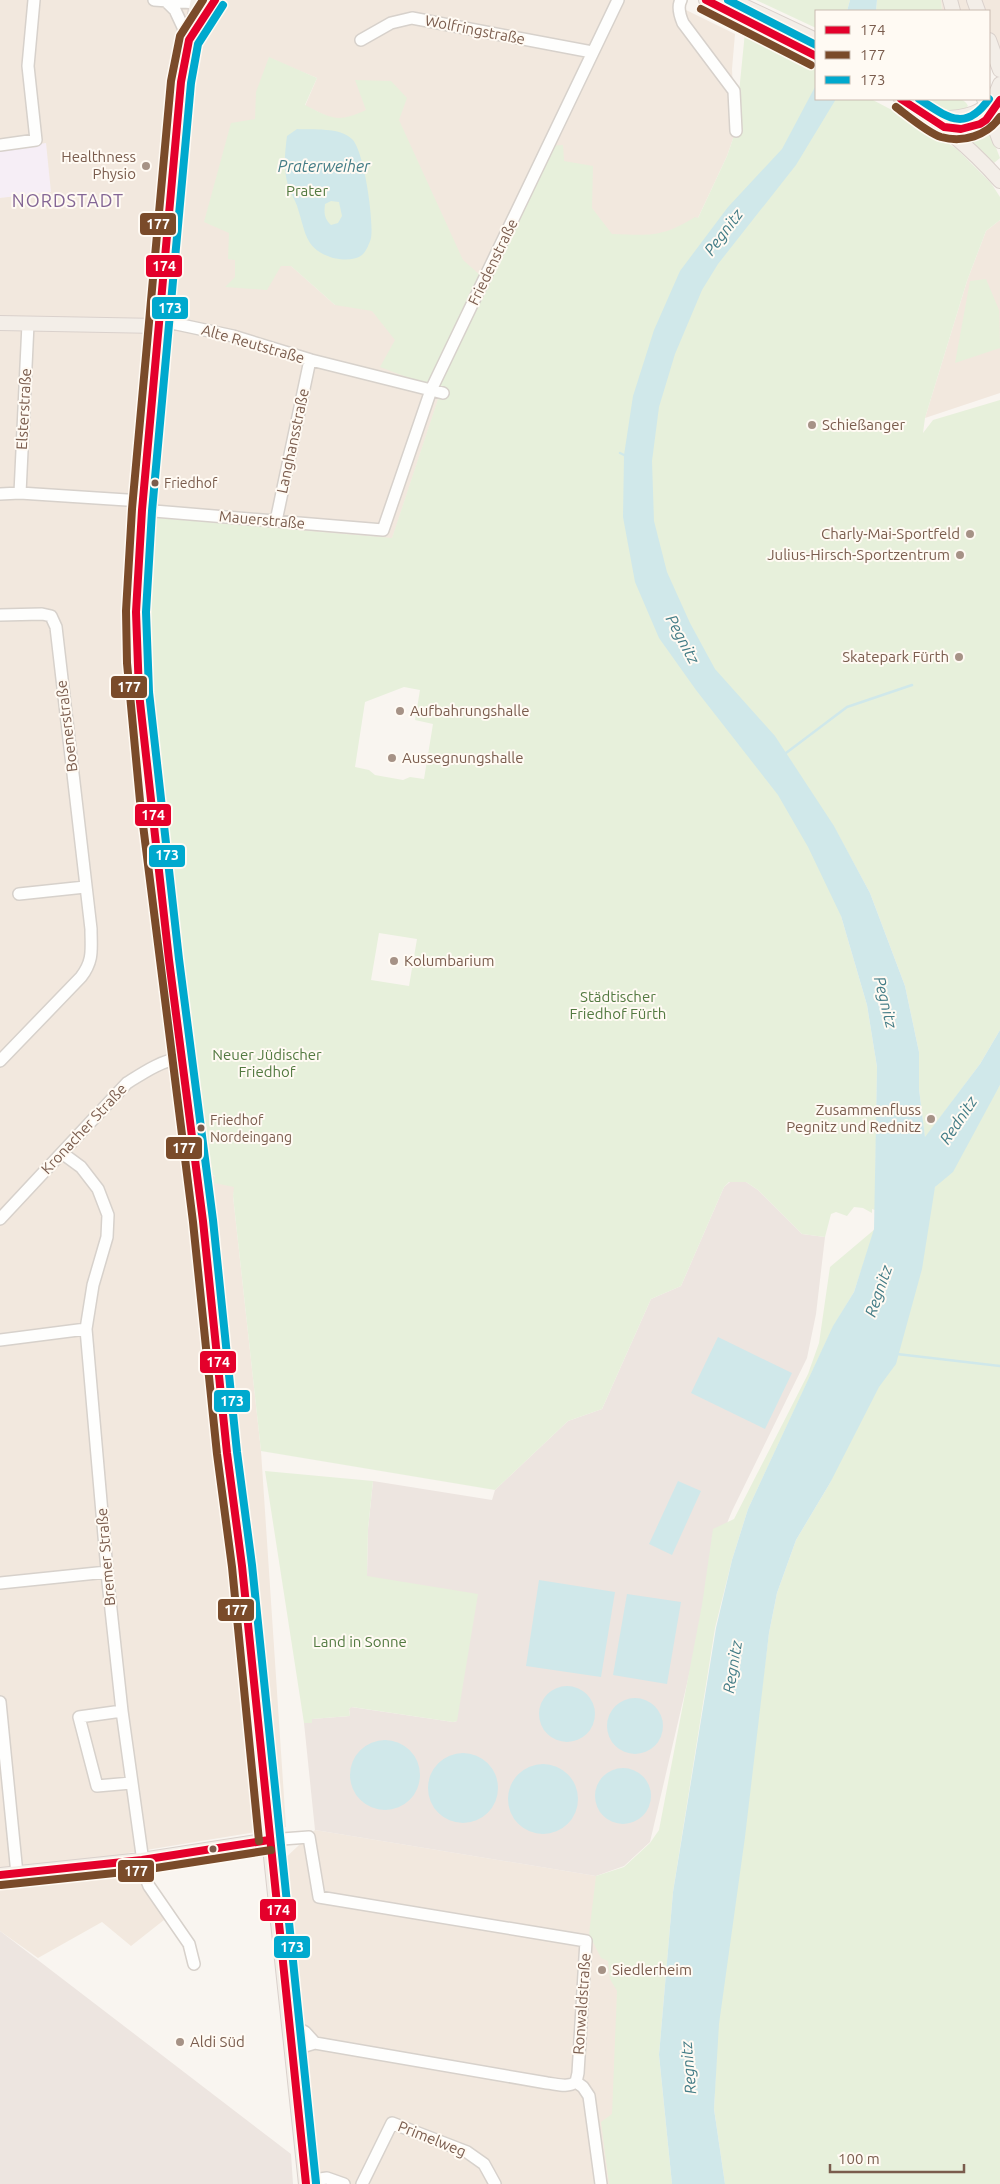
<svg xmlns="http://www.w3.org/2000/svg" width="1000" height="2184" viewBox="0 0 1000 2184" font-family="Ubuntu,sans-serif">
<rect width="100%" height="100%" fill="#f9f5f0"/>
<path fill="#f2e8de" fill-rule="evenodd" d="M0 0H684V9L735 34 732 69 735 133 727 156 698 218 667 232 583 252 442 388 392 539 159 518 151 524 148 631 154 688 153 697 197 1088 212 1175 235 1187 233 1196 261 1451 286 1827 128 1853 164 1920 131 1946 102 1922 38 1958 0 1931ZM269 58 317 78 305 106 368 135 335 305 289 264 254 128Z
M941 0H1000V48L989 51V11H942Z
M1000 220V393L925 418 967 281 986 231Z
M315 1830 596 1876 622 1995 627 2184H314L280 1863Z"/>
<path fill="#ede5e0" d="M730 1182H746L758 1190 802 1234 825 1237 816 1314 807 1358 732 1511 721 1538 650 1842 624 1866 596 1876 315 1830 304 1723H312L311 1719 350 1716 349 1709 351 1707 453 1722 457 1721 367 1576 368 1529 373 1481 492 1500 495 1490 568 1421 602 1409 651 1299 681 1286 724 1187Z
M0 1931 291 2154 293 2184H0Z"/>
<path fill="#f6eef6" d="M46 143 51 192 0 198V150Z"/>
<path fill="#e7f0db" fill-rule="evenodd" d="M756 0H850L847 11H816V28Z
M877 0H941L942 11H876Z
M745 32 816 70V99H871L928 129 958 150 991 183 1000 197V220L986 231 967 281 925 418 923 433 933 420 1000 400V1030L980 1064 925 1138 919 1089V1052L905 986 870 893 834 827 841 916 867 1005 877 1067 875 1210 872 1209V1213L863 1208 854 1207 847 1216 836 1212 831 1214 825 1237 802 1234 758 1190 746 1182H729L724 1187 681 1286 651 1299 602 1409 568 1421 495 1490 261 1451 233 1196 234 1187 214 1183 215 1176 212 1175 197 1088 181 959 153 697 154 688 148 631 151 524 159 518 392 538 441 390 380 367 395 340 372 311 335 305 291 266H281L267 290 225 287 235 277V260L228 259 229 233 204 222 231 123 255 119 256 92 269 57 317 78 305 105C333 119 337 123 366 110L355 80 391 81 407 98 399 120 463 260 480 275 548 146 563 145 564 161 593 166 592 208 612 234C651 235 661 238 695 217L698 218 727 156 735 133ZM404 687 420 690 415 720 433 724 424 779 410 777 403 780 375 775 369 770 355 767 365 702ZM379 933 417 939 409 986 371 980Z
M931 99C943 99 963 94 968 106 957 118 943 108 931 102Z
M985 124 988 127 1000 158 994 163 959 131 976 128Z
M986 279 999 310 1000 348 955 363 970 281Z
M1000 1085V2184H725L714 2109 718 2024 769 1633 777 1593 796 1540 830 1483 935 1187Z
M875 1229 854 1292 833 1327 748 1509 732 1560 715 1628 673 1892 659 2055 672 2184H609L601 2122 612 2114 617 1991 610 1979 608 1961 601 1958 589 1934 596 1876 624 1867 650 1843 659 1830 702 1605 713 1529 734 1519 808 1374 819 1343 830 1267Z
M265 1471 373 1481 368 1529 367 1576 478 1594 457 1721 453 1722 352 1707 349 1709 350 1716 312 1719V1723H304Z"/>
<path fill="#d0e8ea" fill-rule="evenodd" d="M850 0H877L876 11H847Z
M816 85V99H836L796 165 718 264 702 290 675 354 659 407 652 461 654 521 667 572 690 623 715 669 775 736 834 826 870 893 905 986 919 1052V1089L925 1137 980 1064 1000 1030V1085L953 1172 935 1187 922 1269 896 1364 879 1387 830 1483 796 1540 777 1593 769 1633 745 1837 719 2024 714 2109 725 2184H672L659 2055 673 1892 716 1628 732 1560 748 1509 833 1326 854 1292 874 1229 877 1067 867 1005 841 916 808 847 778 795 696 690 659 638 635 582 623 517 624 455 633 396 654 330 680 271 728 207 782 149Z
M297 129C313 130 340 127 352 139 364 150 374 221 371 238 370 242 366 252 362 255 354 261 342 260 333 258 305 249 306 234 298 209 296 201 290 193 288 185 283 169 285 152 287 136ZM331 201 339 202 342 216 338 223 331 225C324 218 324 213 325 204Z
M718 1337 792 1373 765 1429 691 1393Z
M678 1481 701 1491 672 1555 649 1544Z
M539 1580 615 1592 601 1677 526 1666Z
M627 1594 681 1602 667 1684 613 1675Z
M539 1714a28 28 0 1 1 56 0a28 28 0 1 1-56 0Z
M607 1726a28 28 0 1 1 56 0a28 28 0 1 1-56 0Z
M350 1775a35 35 0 1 1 70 0a35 35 0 1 1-70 0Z
M428 1788a35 35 0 1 1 70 0a35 35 0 1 1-70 0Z
M508 1799a35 35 0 1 1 70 0a35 35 0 1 1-70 0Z
M595 1796a28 28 0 1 1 56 0a28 28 0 1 1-56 0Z"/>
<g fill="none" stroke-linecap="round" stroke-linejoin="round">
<path stroke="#d0e8ea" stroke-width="2.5" d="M620 453 624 455
M786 753 847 707 912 685
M897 1354 1000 1366"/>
<g stroke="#d7d1cb" stroke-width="14">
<path id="minor" d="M154 0 197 3
M681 0C677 7 680 16 683 23L734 91 736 131
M167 2 175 10 189 40
M361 40 391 23 412 18 592 52
M0 145 36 140 28 66 34 0
M159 326 172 323 233 336 311 360 443 393
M20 493 28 324
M0 494 20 493 142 501
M142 510 383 530 431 390 618 0
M276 521 310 360
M0 615 42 614 51 616 56 627 91 929C91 949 94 960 81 977L0 1061
M19 894 85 887
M62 1153 81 1167 98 1189 108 1215 107 1237 93 1285 86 1329 108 1582 122 1711 145 1876 149 1886 189 1944 194 1964
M0 1219 127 1083C143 1073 162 1060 181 1058
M0 1340 86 1329
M0 1583 107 1572
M0 1702 17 1874
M122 1711 79 1717 97 1786 131 1783
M269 1840 309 1837 319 1897 586 1941 578 2073 576 2082C567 2088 557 2084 547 2083L315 2043 292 2050
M290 2024 305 2032 315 2043
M576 2082 583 2087 589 2096 601 2184
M306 2181 327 2178 344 2184
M362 2184 392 2123 467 2152 484 2164 495 2184"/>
</g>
<g stroke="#dad1cc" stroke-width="16">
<path id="major" d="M198 0 181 82 171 182 142 510 136 612 137 663 150 800 203 1221 227 1453 242 1566 263 1782 306 2184
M706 0 816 56
M731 0 816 40
M950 0 953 11
M974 0 978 11
M193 35 215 0
M989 40 1000 70
M901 99C939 121 971 148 1000 181
M984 99 1000 141
M933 118C963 119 989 116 1000 84
M0 323 159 326
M0 1875 142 1860 269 1840"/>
</g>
<use href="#minor" stroke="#fefefd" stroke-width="11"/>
<use href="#major" stroke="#f3eee8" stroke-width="14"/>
<g stroke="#fffaf3" stroke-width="11">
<path id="bus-1" d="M215 0 189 40 181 82 142 510 136 612 139 693 169 960 203 1221 227 1453 242 1566 306 2184
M706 0 816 56
M901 99 944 127 961 129 980 124 986 120 1000 100
M0 1875 142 1860 269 1840"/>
</g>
<g stroke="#fffaf3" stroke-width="11">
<path id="bus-2" d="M203 0 180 36 171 81 132 509 126 611 127 663 140 801 193 1222 217 1454 232 1567 259 1841
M701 9 811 65
M896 107C908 116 928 133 941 137 963 143 987 136 1000 117
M1 1885 143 1870 271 1850"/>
</g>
<g stroke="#fffaf3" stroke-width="11">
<path id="bus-3" d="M728 0 816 45
M223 5 198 44 191 83 152 511 146 612 149 692 179 959 213 1220 237 1452 252 1565 316 2183
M919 99C947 117 965 133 989 99"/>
</g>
<use href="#bus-1" stroke="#e4002b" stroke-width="8"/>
<use href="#bus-2" stroke="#7a4b2a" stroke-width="8"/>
<use href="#bus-3" stroke="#00a9ce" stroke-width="8"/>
</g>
<g fill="#a69286" stroke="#fffaf3" stroke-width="2">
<circle cx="146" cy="166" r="5"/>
<circle cx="812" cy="425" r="5"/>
<circle cx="970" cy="534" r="5"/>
<circle cx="960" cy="555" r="5"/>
<circle cx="959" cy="657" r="5"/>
<circle cx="400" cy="711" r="5"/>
<circle cx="392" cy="758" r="5"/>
<circle cx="394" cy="961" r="5"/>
<circle cx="931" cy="1119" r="5"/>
<circle cx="602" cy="1970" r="5"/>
<circle cx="180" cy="2042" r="5"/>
</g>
<g fill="#7a5c4d" stroke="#fffaf3" stroke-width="2">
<circle cx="155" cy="483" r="4.5"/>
<circle cx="201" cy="1128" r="4.5"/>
<circle cx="213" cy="1849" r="4.5"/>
</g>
<g text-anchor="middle" stroke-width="4" stroke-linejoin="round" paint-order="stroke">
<g font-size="14" fill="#7a5c4d" stroke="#fffaf3" text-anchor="start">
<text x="164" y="488">Friedhof</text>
<text x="210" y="1125">Friedhof<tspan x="210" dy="17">Nordeingang</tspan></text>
</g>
<g font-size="15" fill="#7a5c4d" stroke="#fffaf3">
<text transform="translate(475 30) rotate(11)" y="5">Wolfringstraße</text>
<text transform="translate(493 262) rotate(-64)" y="5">Friedenstraße</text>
<text transform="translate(253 344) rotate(16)" y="5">Alte Reutstraße</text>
<text transform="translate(24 409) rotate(-87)" y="5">Elsterstraße</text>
<text transform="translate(293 441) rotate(-78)" y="5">Langhansstraße</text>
<text transform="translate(262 520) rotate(5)" y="5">Mauerstraße</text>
<text transform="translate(67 726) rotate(-97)" y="5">Boenerstraße</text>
<text transform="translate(84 1129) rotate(-47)" y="5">Kronacher Straße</text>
<text transform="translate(106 1557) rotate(-95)" y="5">Bremer Straße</text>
<text transform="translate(582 2004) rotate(-86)" y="5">Ronwaldstraße</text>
<text transform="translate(432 2139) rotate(22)" y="5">Primelweg</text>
</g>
<g font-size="15" fill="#7a5c4d" stroke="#fffaf3" text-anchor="start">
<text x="136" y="162" text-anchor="end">Healthness<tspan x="136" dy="17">Physio</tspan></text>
<text x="822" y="430">Schießanger</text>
<text x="960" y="539" text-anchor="end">Charly-Mai-Sportfeld</text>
<text x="950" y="560" text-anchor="end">Julius-Hirsch-Sportzentrum</text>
<text x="949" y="662" text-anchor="end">Skatepark Fürth</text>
<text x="410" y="716">Aufbahrungshalle</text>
<text x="402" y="763">Aussegnungshalle</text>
<text x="404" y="966">Kolumbarium</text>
<text x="921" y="1115" text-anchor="end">Zusammenfluss<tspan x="921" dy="17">Pegnitz und Rednitz</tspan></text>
<text x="612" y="1975">Siedlerheim</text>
<text x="190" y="2047">Aldi Süd</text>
</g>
<g font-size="15" fill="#537a41" stroke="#fffaf3">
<text x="307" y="196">Prater</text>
<text x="618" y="1002">Städtischer<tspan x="618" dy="17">Friedhof Fürth</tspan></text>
<text x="267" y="1060">Neuer Jüdischer<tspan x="267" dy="17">Friedhof</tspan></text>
<text x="360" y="1647">Land in Sonne</text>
</g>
<g font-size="16" font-style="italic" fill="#437c86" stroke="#fffaf3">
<text x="324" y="172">Praterweiher</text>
<text transform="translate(723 232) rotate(-53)" y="6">Pegnitz</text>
<text transform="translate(683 639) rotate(62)" y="6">Pegnitz</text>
<text transform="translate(886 1002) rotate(76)" y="6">Pegnitz</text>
<text transform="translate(958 1120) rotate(-56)" y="6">Rednitz</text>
<text transform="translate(878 1291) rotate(-71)" y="6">Regnitz</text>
<text transform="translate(732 1667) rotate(-81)" y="6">Regnitz</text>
<text transform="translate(688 2068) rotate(-95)" y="6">Regnitz</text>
</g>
<g font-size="18" letter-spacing="1" fill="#846695" stroke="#fffaf3">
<text x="68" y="207">NORDSTADT</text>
</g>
</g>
<g stroke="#fffaf3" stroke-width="2">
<rect x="139" y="212" width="38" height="24" rx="5" fill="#7a4b2a"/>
<rect x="145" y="254" width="38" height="24" rx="5" fill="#e4002b"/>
<rect x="151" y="296" width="38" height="24" rx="5" fill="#00a9ce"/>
<rect x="110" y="675" width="38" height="24" rx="5" fill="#7a4b2a"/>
<rect x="134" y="803" width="38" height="24" rx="5" fill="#e4002b"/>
<rect x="148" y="844" width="38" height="24" rx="5" fill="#00a9ce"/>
<rect x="165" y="1136" width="38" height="24" rx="5" fill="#7a4b2a"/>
<rect x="199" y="1350" width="38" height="24" rx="5" fill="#e4002b"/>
<rect x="213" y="1389" width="38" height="24" rx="5" fill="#00a9ce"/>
<rect x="217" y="1598" width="38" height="24" rx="5" fill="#7a4b2a"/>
<rect x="117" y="1859" width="38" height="24" rx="5" fill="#7a4b2a"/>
<rect x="259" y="1898" width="38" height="24" rx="5" fill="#e4002b"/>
<rect x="273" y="1935" width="38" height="24" rx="5" fill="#00a9ce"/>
</g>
<g font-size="14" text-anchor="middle" font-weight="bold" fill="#fff">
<text x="158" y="229">177</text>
<text x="164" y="271">174</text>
<text x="170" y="313">173</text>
<text x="129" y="692">177</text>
<text x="153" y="820">174</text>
<text x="167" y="860">173</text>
<text x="184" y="1153">177</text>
<text x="218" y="1367">174</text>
<text x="232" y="1406">173</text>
<text x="236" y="1615">177</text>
<text x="136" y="1876">177</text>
<text x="278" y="1915">174</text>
<text x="292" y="1952">173</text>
</g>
<rect x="815" y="10" width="175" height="90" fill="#fffaf3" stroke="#cabbb1"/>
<rect x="825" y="26" width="25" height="8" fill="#e4002b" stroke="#cabbb1"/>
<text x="860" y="35" font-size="15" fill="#7a5c4d">174</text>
<rect x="825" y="51" width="25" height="8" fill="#7a4b2a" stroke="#cabbb1"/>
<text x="860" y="60" font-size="15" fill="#7a5c4d">177</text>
<rect x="825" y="76" width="25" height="8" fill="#00a9ce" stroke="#cabbb1"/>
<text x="860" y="85" font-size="15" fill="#7a5c4d">173</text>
<path d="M830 2164v8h134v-8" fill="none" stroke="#7a5c4d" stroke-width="2.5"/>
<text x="838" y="2164" font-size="15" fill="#7a5c4d" stroke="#fffaf3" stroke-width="4" paint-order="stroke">100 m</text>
</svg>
